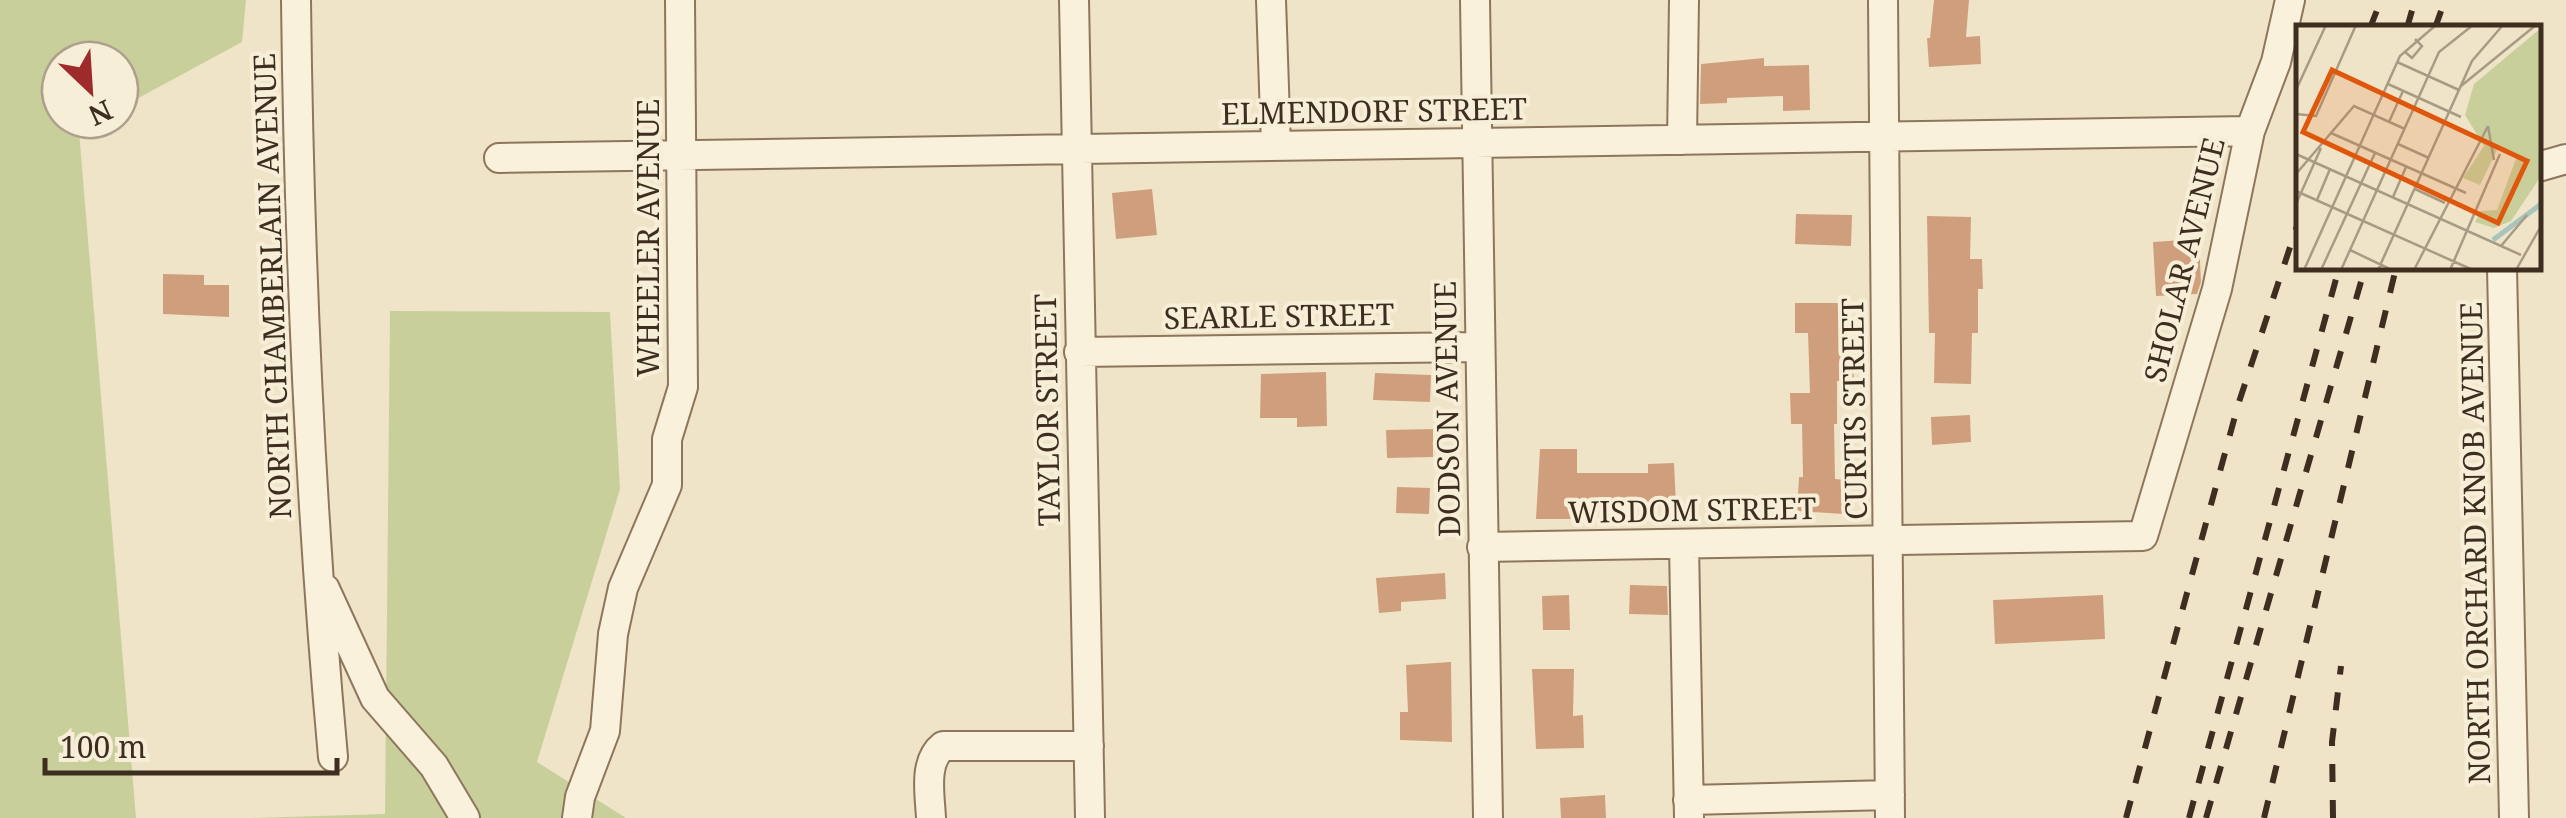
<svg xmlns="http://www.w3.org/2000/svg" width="2566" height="818" viewBox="0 0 2566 818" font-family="'Noto Serif',serif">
<rect width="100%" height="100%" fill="#f0e4c8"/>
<path fill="#c9cf9b" d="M0 0H246L242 42 120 108V60H60V120H98L79 131 136 818H0Z
M390 311 610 312 620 489 537 762 626 818H251L385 814Z"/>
<path fill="#cf9f7d" d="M1934 0H1969L1966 37 1980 36 1981 64 1929 67 1927 38H1930Z
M1764 58V66L1809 65 1810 110 1783 111V96L1727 98V103L1700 104 1701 64Z
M1152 189 1157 235 1116 239 1112 193Z
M1796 214 1852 215 1851 246 1795 244Z
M1927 216 1971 217 1970 259H1982L1983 289H1978V333H1972L1971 384 1934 383 1935 333H1929Z
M2199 239 2201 282 2197 294 2156 296 2153 242Z
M163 274 204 275V285H229V317L163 314Z
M1795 303H1846V347H1852L1854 381H1837V424H1834L1835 479 1846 480 1844 514 1797 511 1799 477H1803L1802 424H1791L1790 393H1810L1808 333H1795Z
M1326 372 1327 426 1297 427V418H1260L1261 374Z
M1375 373 1431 375 1430 402 1373 400Z
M1970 415 1971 442 1932 445 1931 417Z
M1433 429V457L1387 458 1386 430Z
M1540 449H1577V473H1648V464L1674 463 1676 505 1576 508V519H1536Z
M1397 487 1430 488 1429 514 1396 513Z
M1445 573 1446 599 1401 602V611L1379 613 1376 578Z
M1630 585 1667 586 1668 615 1629 614Z
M1569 595 1570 630H1543L1542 596Z
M2103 595 2105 639 1995 644 1993 600Z
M1451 662 1452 742 1400 740V712H1408L1406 665Z
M1532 669H1574L1573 716 1583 715 1584 748 1536 749Z
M1605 795 1606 818H1561L1560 798Z"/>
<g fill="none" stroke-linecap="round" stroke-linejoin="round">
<g stroke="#8d765c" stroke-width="32">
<path id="minor" d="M296 0C299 253 310 505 333 757
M1074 0 1090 818
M1271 0 1276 146
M1475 0 1488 818
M1883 0 1890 818
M1682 140 1684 0
M499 158 2250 131
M2538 167 2566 159
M2502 268 2514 818
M1079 352 1480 347
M1684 544 1689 818
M1482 547 2143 536 2217 289 2250 131 2276 62 2290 0
M325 589 375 698 434 766 465 818
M1688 800 1890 795
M577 818 580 797 605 731 613 634 623 588 667 485V439L683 387 680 0
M931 818C930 795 923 762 943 746H1089"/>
</g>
<use href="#minor" stroke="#faf1dc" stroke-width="28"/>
<path stroke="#3d2e20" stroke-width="6" stroke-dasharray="18 18" stroke-linecap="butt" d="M2370 28 2381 0
M2407 28 2415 0
M2435 28 2445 0
M2126 818 2238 405 2298 223
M2189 818 2339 268
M2206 818 2365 268
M2264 818 2396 268
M2333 818 2332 742 2341 666"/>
</g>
<g text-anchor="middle" stroke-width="8" stroke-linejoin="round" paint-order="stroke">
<g font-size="30" fill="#3d2e20" stroke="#f7eed8">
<text transform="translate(1374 112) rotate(-1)" y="10">ELMENDORF STREET</text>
<text transform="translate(649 238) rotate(-90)" y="10">WHEELER AVENUE</text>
<text transform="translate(2185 260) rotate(-76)" y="10">SHOLAR AVENUE</text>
<text transform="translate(273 286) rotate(-92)" y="10">NORTH CHAMBERLAIN AVENUE</text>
<text transform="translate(1279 317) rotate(-1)" y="10">SEARLE STREET</text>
<text transform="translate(1448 409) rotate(-91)" y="10">DODSON AVENUE</text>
<text transform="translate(1855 409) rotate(-91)" y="10">CURTIS STREET</text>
<text transform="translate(1048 410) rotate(-91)" y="10">TAYLOR STREET</text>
<text transform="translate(1692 511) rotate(-1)" y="10">WISDOM STREET</text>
<text transform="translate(2476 543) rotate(-91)" y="10">NORTH ORCHARD KNOB AVENUE</text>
</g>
</g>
<g transform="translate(2296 25)">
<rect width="245" height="245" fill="#f0e4c8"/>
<path d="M245 3V151L215 196 198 203 179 197 185 186 201 185 221 131 202 123 184 160 167 153 188 121 169 90 178 59Z" fill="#c9cf9b"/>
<path fill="none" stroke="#a9c4bc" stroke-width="5" d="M197 215 245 179"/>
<path fill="none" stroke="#a89b85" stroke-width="2.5" d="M108 26 116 33 126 21 119 14M101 37 163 65M92 59 165 92M165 61 240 0M0 65 30 0M0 89 20 91 60 0M93 97 107 66M192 101 198 135M35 108 170 168M102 119 133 133M0 129 225 230M0 149 58 81 109 104M119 164 149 178M0 166 177 245M97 172 110 142M21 175 34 144M0 179 25 123M205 221 231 190M54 225 96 245M8 245 104 31 140 0M25 245 79 128M45 245 143 27 177 0M82 245 176 36 207 0M118 245 192 101M154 245 204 129M220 245 245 201"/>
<path fill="#df570d" fill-opacity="0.15" stroke="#df570d" stroke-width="5" d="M36 45 231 136 202 198 7 107Z"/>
<rect width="245" height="245" fill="none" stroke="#3d2e20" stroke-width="5"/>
</g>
<g transform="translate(90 90) rotate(155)"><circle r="48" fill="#f7eed8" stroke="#ada18e" stroke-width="2.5"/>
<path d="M0-8L18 38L0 25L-18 38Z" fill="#9e2a2b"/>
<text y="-15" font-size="28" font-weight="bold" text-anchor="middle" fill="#3d2e20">N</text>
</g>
<path d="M45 758v15h292v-15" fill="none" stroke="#3d2e20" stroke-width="5"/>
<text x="60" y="758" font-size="30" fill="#3d2e20" stroke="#f7eed8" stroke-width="8" paint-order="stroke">100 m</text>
</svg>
